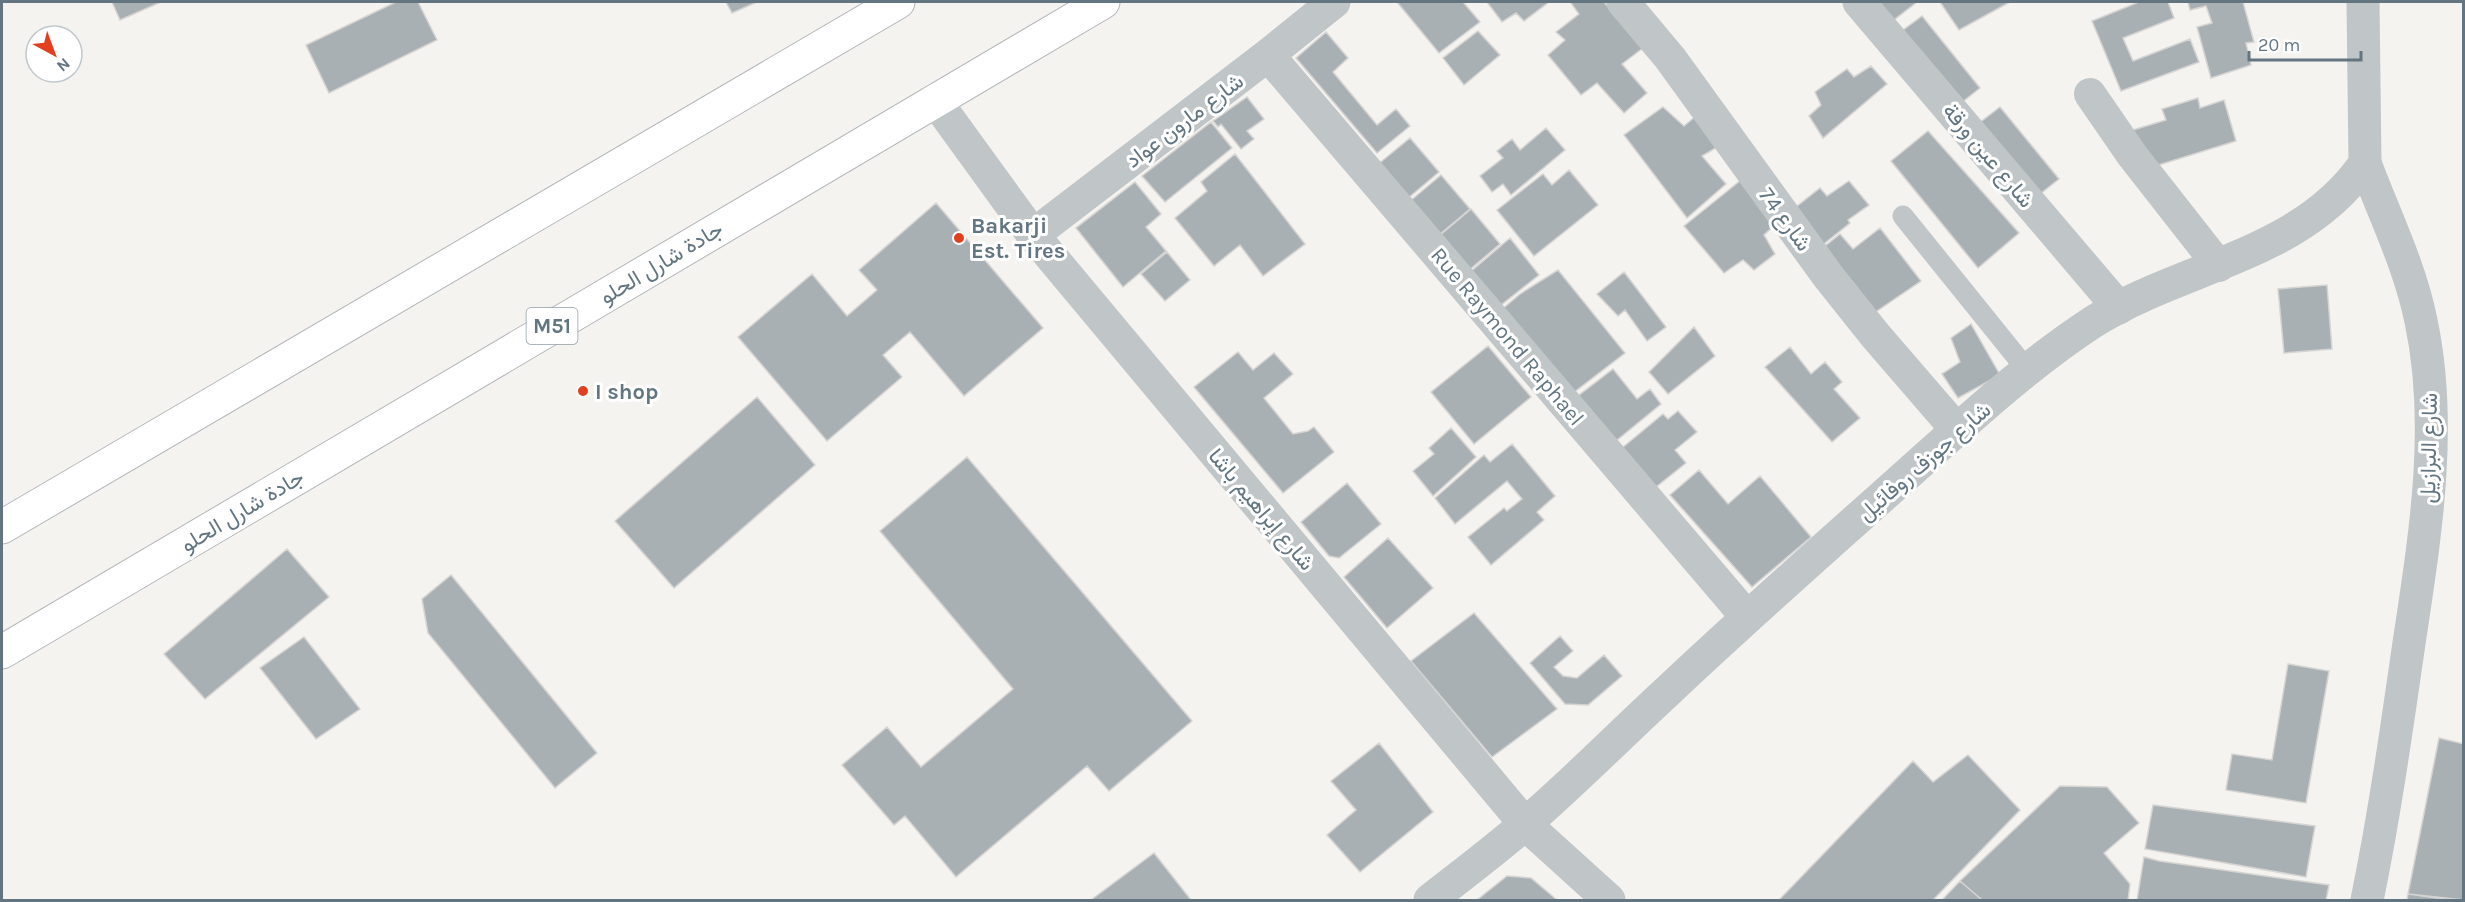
<svg xmlns="http://www.w3.org/2000/svg" width="2465" height="902" viewBox="0 0 2465 902" font-family="Karla,Vazirmatn,sans-serif">
<rect width="100%" height="100%" fill="#f4f3ef"/>
<path fill="#a8b0b4" stroke="#d5d4d2" stroke-width="1.5" d="M112 2H161L120 20Z
M396 2H418L437 40 329 93 306 45Z
M726 2H757L732 13Z
M1397 2H1463L1480 22 1439 53Z
M1487 2H1549L1524 21 1516 13 1502 22Z
M1573 2H1604L1643 48 1622 64 1647 93 1624 113 1597 83 1581 95 1548 55 1565 40 1556 32 1579 14 1571 3Z
M1864 2H1917L1886 26Z
M1940 2H2010L1959 30Z
M2139 2H2168L2174 18 2123 38 2133 61 2190 39 2199 62 2121 91 2092 21Z
M2188 2H2243L2254 42 2246 43 2251 65 2211 78 2197 27 2212 23 2206 6 2190 10Z
M1922 16 1980 88 1956 107 1895 36Z
M1478 31 1500 55 1464 85 1443 58Z
M1326 32 1348 58 1333 72 1377 125 1396 109 1410 126 1377 153 1296 58Z
M1871 66 1887 84 1823 138 1809 116 1821 105 1815 92 1847 69 1854 77Z
M1247 97 1264 119 1247 131 1254 139 1241 149 1221 124 1218 127 1213 121Z
M2198 98 2200 108 2224 100 2236 141 2152 167 2133 130 2166 120 2162 109Z
M1663 107 1684 126 1696 116 1719 146 1702 156 1726 184 1687 218 1624 135Z
M2000 107 2059 179 2035 198 1974 127Z
M1211 122 1232 148 1165 202 1142 176Z
M1546 128 1565 150 1511 195 1503 184 1492 192 1480 176 1503 158 1497 151 1512 139 1520 150Z
M1928 131 2019 233 1978 268 1891 161Z
M1410 138 1439 172 1400 205 1371 170Z
M1235 154 1305 244 1263 276 1240 245 1214 266 1175 218 1207 191 1201 182Z
M1569 170 1598 205 1534 256 1497 210 1543 174 1552 185Z
M1441 175 1470 209 1439 235 1409 202Z
M1746 176 1779 221 1764 235 1775 254 1754 270 1743 260 1724 273 1684 226Z
M1849 181 1869 205 1848 220 1850 223 1820 247 1796 207 1820 188 1827 196Z
M1135 182 1161 214 1146 227 1166 251 1123 287 1076 228Z
M936 203 1043 328 964 396 910 332 883 355 902 377 827 441 738 337 812 274 847 316 877 290 859 270Z
M1471 209 1500 244 1461 277 1432 242Z
M1880 228 1921 281 1871 315 1824 247 1840 234 1853 249Z
M1510 238 1539 275 1491 313 1462 279Z
M1167 252 1190 280 1165 301 1141 274Z
M1558 270 1625 353 1573 393 1500 311 1520 294Z
M1624 272 1666 327 1647 341 1625 310 1618 316 1597 294Z
M2327 285 2332 349 2284 353 2278 289Z
M1971 324 2000 375 1958 398 1942 374 1960 362 1951 338Z
M1694 327 1715 356 1668 394 1649 372Z
M1488 346 1531 397 1474 444 1431 392Z
M1790 347 1811 374 1825 362 1842 382 1834 389 1860 418 1832 442 1765 367Z
M1238 352 1253 370 1274 353 1293 374 1264 398 1293 434 1308 431 1314 427 1334 452 1283 493 1194 387Z
M1613 369 1637 399 1650 389 1661 404 1611 445 1574 399Z
M757 397 815 465 674 588 615 521Z
M1678 411 1697 432 1675 450 1686 463 1656 487 1622 448 1663 414 1668 419Z
M1451 428 1476 457 1433 496 1413 471 1434 454 1429 448Z
M1512 444 1555 496 1537 512 1544 520 1491 565 1468 537 1504 508 1507 511 1522 499 1507 481 1455 524 1435 498 1484 455 1490 462Z
M967 457 1192 721 1109 791 1087 766 956 877 905 816 894 825 842 765 887 727 921 767 1013 689 880 531Z
M1699 470 1728 504 1760 476 1811 537 1752 587 1670 495Z
M1347 483 1381 524 1339 558 1329 556 1301 522Z
M1388 538 1433 588 1387 628 1344 577Z
M287 549 329 597 205 699 164 654Z
M451 575 597 753 555 788 428 633 422 599Z
M1474 613 1557 709 1492 757 1411 661Z
M1560 636 1573 651 1554 667 1563 676 1577 678 1604 655 1622 676 1588 705 1565 704 1530 663Z
M304 637 360 709 316 739 260 668Z
M2288 664 2329 671 2306 803 2226 790 2232 754 2272 760Z
M2439 738 2464 744V900L2408 894Z
M1379 743 1433 812 1360 872 1327 835 1356 810 1331 781Z
M1968 755 2020 810 1933 900H1779L1913 761 1933 782Z
M2060 786 2107 787 2139 823 2104 853 2130 884 2128 900H1982L1960 881Z
M2153 805 2315 826 2306 877 2145 849Z
M1154 853 1191 900H1091Z
M2144 857 2159 861 2329 885 2326 900H2137Z
M1507 876 1531 878 1557 900H1477Z
M1960 881 1982 900H1942Z
M2408 894 2451 900H2407Z"/>
<g fill="none" stroke-linecap="round" stroke-linejoin="round">
<g stroke="#b3b7b9" stroke-width="35">
<path id="motorway" d="M2 527 898 2
M2 652 1103 2"/>
</g>
<path stroke="#c0c5c7" stroke-width="21" d="M1903 216 2028 371"/>
<path stroke="#c0c5c7" stroke-width="32" d="M2090 94 2132 155 2219 266"/>
<path stroke="#c0c5c7" stroke-width="33" d="M1623 2 1670 58 1828 276 1875 335 1957 430
M1859 2 2119 308
M1268 55 1747 617
M935 100 1033 235 1525 824 1609 900
M2365 163C2384 214 2410 266 2421 321 2444 429 2424 542 2408 650 2396 733 2384 818 2367 900
M1033 235 1268 55 1334 2"/>
<path stroke="#c0c5c7" stroke-width="33" d="M1430 900C1462 875 1494 851 1524 825 1574 782 1621 734 1670 689 1740 623 1812 559 1884 495 1951 436 2018 371 2093 322 2181 266 2302 256 2365 163L2363 2"/>
<use href="#motorway" stroke="#fff" stroke-width="33"/>
</g>
<g fill="#e23f21" stroke="#fff" stroke-width="2">
<circle cx="959" cy="238" r="6"/>
<circle cx="583" cy="391" r="6"/>
</g>
<g text-anchor="middle" stroke-width="6" stroke-linejoin="round" paint-order="stroke">
<rect fill="#fff" stroke="#919ea6" stroke-width="1.5" x="526.5" y="308" width="51" height="36" rx="4.5"/>
<g font-size="21" font-weight="bold" fill="#627580">
<text x="552" y="333">M51</text>
</g>
<g font-size="22" fill="#627580" stroke="#fff">
<text transform="translate(1184 120) rotate(-37)" y="8">شارع مارون عواد</text>
<text transform="translate(1989 155) rotate(50)" y="8">شارع عين ورقة</text>
<text transform="translate(1786 219) rotate(54)" y="8">شارع 74</text>
<text transform="translate(661 262) rotate(-31)" y="8">جادة شارل الحلو</text>
<text transform="translate(1508 336) rotate(50)" y="8">Rue Raymond Raphael</text>
<text transform="translate(2428 448) rotate(-89)" y="8">شارع البرازيل</text>
<text transform="translate(1924 461) rotate(-41)" y="8">شارع جوزف روفائيل</text>
<text transform="translate(1262 509) rotate(50)" y="8">شارع إبراهيم باشا</text>
<text transform="translate(242 510) rotate(-31)" y="8">جادة شارل الحلو</text>
</g>
<g font-size="22" font-weight="bold" fill="#627580" stroke="#fff" text-anchor="start">
<text x="971" y="233">Bakarji<tspan x="971" dy="25">Est. Tires</tspan></text>
<text x="595" y="399">I shop</text>
</g>
</g>
<rect width="2465" height="902" fill="none" stroke="#627580" stroke-width="6"/>
<g transform="translate(54 54) rotate(139)"><circle r="28" fill="#ffffff" stroke="#c0c8cc" stroke-width="1.5"/>
<path d="M0-4.5L10 22L0 15L-10 22Z" fill="#e23f21"/>
<text y="-9" font-size="16" font-weight="bold" text-anchor="middle" fill="#627580">N</text>
</g>
<path d="M2249 51v9h112v-9" fill="none" stroke="#627580" stroke-width="3"/>
<text x="2258" y="51" font-size="18" fill="#627580" stroke="#ffffff" stroke-width="4.5" paint-order="stroke">20 m</text>
</svg>
